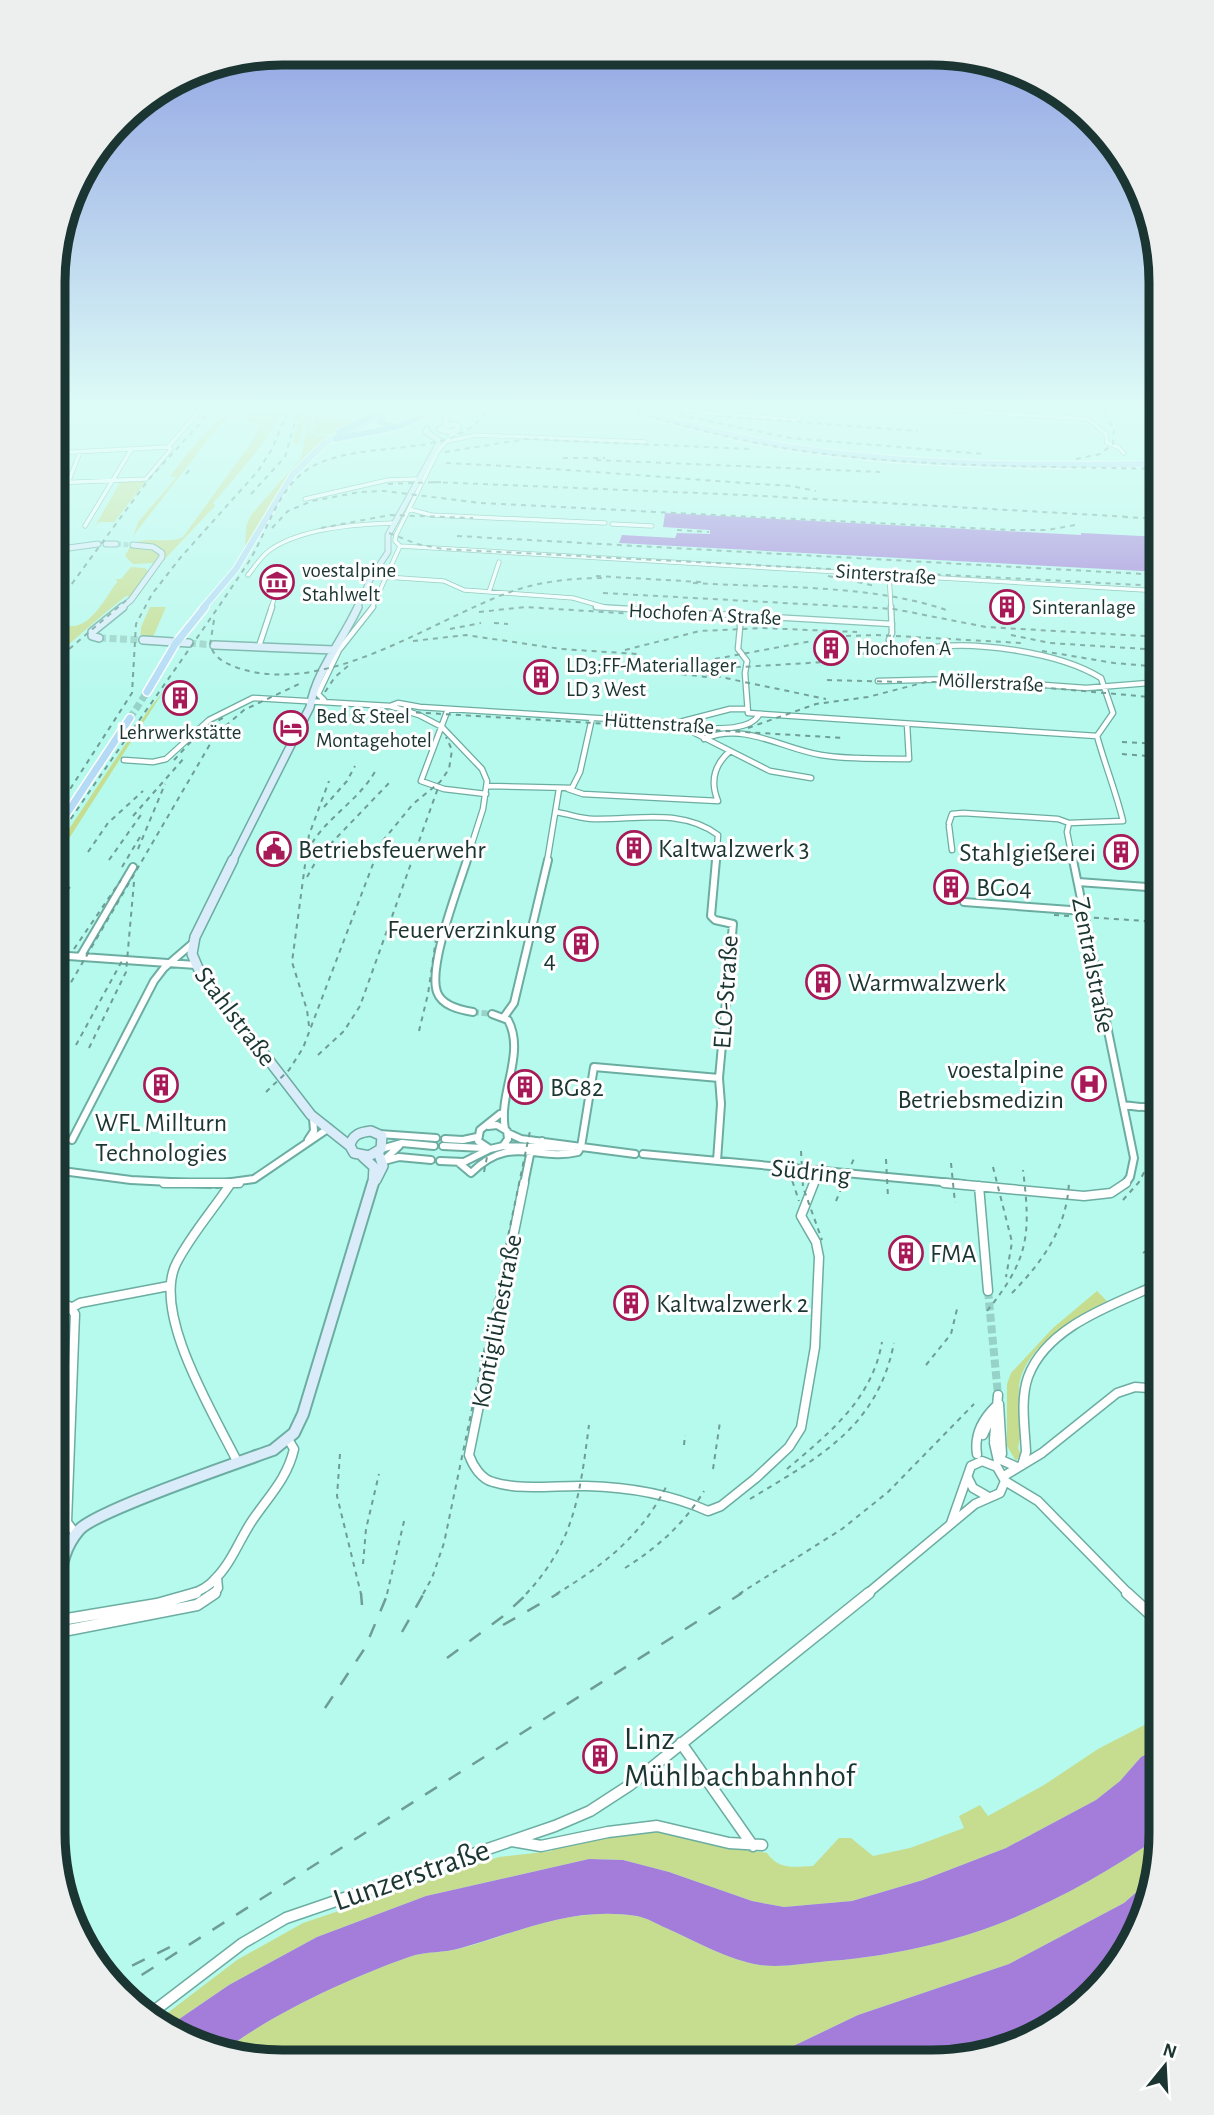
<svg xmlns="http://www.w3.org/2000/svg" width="1214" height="2115" viewBox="0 0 1214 2115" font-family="'Alegreya Sans',sans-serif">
<rect width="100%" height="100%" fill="#b6f9ed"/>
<path fill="#c6dd8f" d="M238 408 214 432 133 536 139 521 174 480 176 477H170C185 456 214 417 238 408Z
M256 408H284C266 444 238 474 213 503L215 506 163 561 165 552 153 545 133 544C148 535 167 545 183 537L254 439 259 424 243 420Z
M300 408H305L303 415 311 418 310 433 321 436H332C279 467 277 506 245 550L246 526 251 515 301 458 308 421H305L299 444H294L293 441Z
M315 416 360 421C345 428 328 441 312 431Z
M147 480 114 522H99L95 526 121 481Z
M130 547 149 548 159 552 160 555 154 563 133 564 125 556Z
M131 567 145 568 148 571 130 597 126 596 105 613 54 657 55 629H63L66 625C88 633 106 597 117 582L116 579H121Z
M150 607H166L153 637 145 636 140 644 141 627Z
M163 692 54 862V853L65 835 149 709Z
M1097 1291 1108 1302C1075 1319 1022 1346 1019 1389 1018 1408 1023 1430 1018 1448L1021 1455 1016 1461 1007 1446V1384L1011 1373 1053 1328Z
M1156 1719 1161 1724V1747L1141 1757 1120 1781 1096 1800 1006 1848 923 1880 852 1901 784 1907 752 1901 669 1872 623 1860 589 1859 426 1896 317 1937 229 1985 169 2026 157 2021 237 1960 303 1923 499 1857 552 1851V1847L633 1833 662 1832 723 1847 767 1853C779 1870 793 1867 813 1866L839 1838H851L873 1856 910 1848 964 1828 959 1816 980 1805 988 1816 1044 1785 1098 1749Z
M1161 1836 1156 1875 1124 1903 1009 1964 858 2015 760 2062 251 2060 225 2050C273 2013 352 1977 409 1957 426 1951 445 1953 462 1948 522 1931 572 1906 637 1916 647 1918 657 1924 666 1928 695 1941 728 1960 760 1965 781 1968 807 1963 829 1961 961 1950 1052 1909 1161 1836Z"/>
<path fill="#a37dd9" d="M665 513 1081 535V533L1161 537V572L619 543 622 535 675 538 677 533 710 534V530L663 527Z
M1161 1747V1836C1052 1909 961 1950 829 1961 807 1963 781 1968 760 1965 728 1960 695 1941 666 1928 657 1924 647 1918 637 1916 572 1906 522 1931 461 1948 445 1953 426 1951 409 1957 352 1977 273 2013 225 2050L169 2026 229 1985 317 1937 426 1896 589 1859 623 1860 669 1872 752 1901 784 1907 852 1901 923 1880 1006 1848 1096 1800 1120 1781 1141 1757Z
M1156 1875 1149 1907 1114 1973 1072 2015 1006 2050 932 2062H760L858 2015 1009 1964 1124 1903Z"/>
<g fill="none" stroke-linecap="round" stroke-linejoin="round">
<path stroke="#97d2c8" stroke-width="6" stroke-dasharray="6 2.5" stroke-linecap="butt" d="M473 1012 492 1014"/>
<path stroke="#97d2c8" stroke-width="8" stroke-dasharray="8 3.5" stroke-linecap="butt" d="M988 1291 998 1395"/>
<path stroke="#97d2c8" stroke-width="5" stroke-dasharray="5 2.5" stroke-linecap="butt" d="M116 544 133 545"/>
<path stroke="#97d2c8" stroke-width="7" stroke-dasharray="7 3.5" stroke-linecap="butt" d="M99 638 143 640
M189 643 214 645"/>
<path stroke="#97d2c8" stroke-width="7" stroke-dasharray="7 3.5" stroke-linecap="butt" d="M130 718 147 692"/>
<g stroke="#6cada2" stroke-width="5">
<path id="street-far4" d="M650 408 794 420 799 418 800 408
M909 408 1088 419 1106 434 1107 443 1118 447 1124 453
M448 441 476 435 645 442
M54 453 168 447
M54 483 146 479 171 449 168 447 202 408
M68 483 80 452
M305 499 388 480 418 479
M409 509 431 515 605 523
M612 524 652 526
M85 526 131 450
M400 546 1161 591
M400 546 395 541 396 535 438 451 456 431
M889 574 891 608
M248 575C255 567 261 556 270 550 301 528 357 524 394 523
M386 577 444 581 464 590 573 598 608 608
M489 592 499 562
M271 608 278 587
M372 608 400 546"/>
</g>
<g stroke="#6cada2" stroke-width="7">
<path id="street-far3" d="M596 607 892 624
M741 616 738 649 747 661 745 673 748 713 1097 736
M889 640 892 633 891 607
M259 646 272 607
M922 649C970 639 1059 652 1101 678L1113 713 1097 736C1105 765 1116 792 1123 821L1069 823
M878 681 958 679 1086 688 1161 682
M324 700 318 694 339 650 373 607
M390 706 398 703 420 707 675 723 770 771 811 778
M448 709 421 781 444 789 486 794
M676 723 730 709H746
M685 728C705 727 747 734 759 715
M704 739C745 722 780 748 821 755 850 760 880 758 909 759L907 724
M124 760 153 762 166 759 209 720 253 698 390 706 419 715 442 727 482 769 487 781 483 809 466 862
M487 786 572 788 580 772 592 718
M568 789 583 794 718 801C710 782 714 765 730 751
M556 812C569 814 581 819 594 819 637 820 681 808 718 835L716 862
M949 823 952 814 963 813 1058 819 1069 823
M1069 823 1067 832 1073 862
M949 826 952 850
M547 862 559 789"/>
</g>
<g stroke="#6cada2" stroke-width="10">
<path id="street-far2" d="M467 860C458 888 428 966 437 992 442 1006 460 1010 473 1012
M716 860 711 916 715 920 733 924 719 1078 721 1104 717 1161
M1073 860 1134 1158 1130 1177 1125 1184
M1078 882 1161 888
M964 902 1084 911
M54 955 196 965
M80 957 133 867
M492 1014 508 1020C526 1054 498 1093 505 1129
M504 1017 514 1003 548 860
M1123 1105 1140 1107
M1143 1107 1161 1108
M488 1126 497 1125 507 1131 508 1139 503 1146 490 1149 478 1141 480 1130 500 1114
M508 1133 521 1139 635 1154
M379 1134 436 1138
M445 1139 463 1140 477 1137
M72 1140 154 981 164 968 193 943
M308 1140 314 1131 313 1118
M443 1146 483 1148
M503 1146 572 1148
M581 1147 594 1067 719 1078
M381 1149 402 1143 434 1146
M643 1154 963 1184
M384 1160 399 1146
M384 1161 399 1157 431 1160
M440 1161 464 1162 490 1149
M458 1162 471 1173C511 1133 537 1162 578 1152L581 1147
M62 1171 131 1180 210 1184
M217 1184 254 1179 329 1128
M524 1184 531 1150 542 1141
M813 1184 815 1171"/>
</g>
<g stroke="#6cada2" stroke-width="11">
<path id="street-far1" d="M164 1183H239
M524 1183 469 1455C473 1466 481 1479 493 1482 522 1491 556 1485 586 1486 628 1487 670 1494 708 1511L721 1506 756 1478 789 1447 801 1428 815 1347 819 1257 816 1242 801 1216 814 1183
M944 1183 1084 1196 1111 1193 1126 1183
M229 1186C212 1211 191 1235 177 1262 150 1312 215 1416 238 1463
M979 1186 988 1291
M73 1307 80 1303 169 1286
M53 1309 69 1306 75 1314 67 1522 75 1533
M999 1404 1002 1454 999 1459 1017 1467
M983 1435 994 1411
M994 1439 998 1395
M994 1443 998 1461
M977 1454C974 1435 982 1420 995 1407
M1023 1462 1026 1452C1025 1428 1020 1400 1028 1377 1047 1325 1116 1304 1161 1283
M1004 1476 1042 1453 1117 1393 1135 1387 1161 1389
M968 1478 973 1488 987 1496
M1005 1481 1038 1501 1129 1594
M191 1594C200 1591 208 1587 214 1580 230 1565 238 1543 250 1524 266 1499 287 1480 294 1449L288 1439
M214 1594 218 1588 217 1577
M867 1594 975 1504 1000 1493 1005 1481 997 1467 982 1461 971 1466 951 1523"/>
</g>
<g stroke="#6cada2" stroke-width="13">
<path id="street" d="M1127 1593 1161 1624
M55 1621 157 1604 196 1593
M53 1633 197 1605 215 1593
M681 1743 753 1846
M512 1841 541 1846 608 1832 657 1826 729 1843 762 1845
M146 2017 243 1943 286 1918 555 1826 590 1811 630 1785 869 1593"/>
</g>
<g stroke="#6cada2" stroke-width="7">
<path id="secondary-far4" d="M446 424 447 408
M453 424 458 426V430L449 432 439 429Z
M106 544H116
M54 550 98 544
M121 608 131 600 162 557V553L153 547 133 545
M357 608 371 578 388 552V535L440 441 426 432 427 429"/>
</g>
<g stroke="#6cada2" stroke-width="10">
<path id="secondary-far3" d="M99 638 92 636V632L123 607
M143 640 189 643
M214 645 334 650
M232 862 310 707C316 671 343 640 358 607"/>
</g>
<g stroke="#6cada2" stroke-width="12">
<path id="secondary-far2" d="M233 860 195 937 192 954 198 968 311 1115 350 1146
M371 1131 382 1136 381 1149 369 1156 354 1153 350 1146C352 1135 360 1132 371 1131Z
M363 1157 374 1167 373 1184
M376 1180 383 1166 378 1152"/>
</g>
<g stroke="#6cada2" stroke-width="14">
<path id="secondary-far1" d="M57 1594C61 1569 62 1550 79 1530 95 1511 240 1462 273 1450L294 1433 303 1414 373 1183"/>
</g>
<g stroke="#6cada2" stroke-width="18">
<path id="secondary" d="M53 1622 57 1593"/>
</g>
<g stroke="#fff" stroke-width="8">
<path id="primary-far1" d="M623 408C678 422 733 438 789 447 912 466 1037 466 1161 464
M375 417 396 408
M345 434 379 417
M203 608 236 569 293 474 325 443 348 430"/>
</g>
<g stroke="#fff" stroke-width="10">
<path id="primary" d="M147 692 176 643 205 607
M54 833 130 718"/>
</g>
<g stroke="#fff" stroke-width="8">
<path id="highway" d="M384 415 380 422 393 426
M339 432 387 408
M336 439C370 430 405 432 433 408"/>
</g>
<use href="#street-far4" stroke="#fff" stroke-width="3.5"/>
<use href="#street-far3" stroke="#fff" stroke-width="4.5"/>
<use href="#street-far2" stroke="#fff" stroke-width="6"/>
<use href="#street-far1" stroke="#fff" stroke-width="8"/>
<use href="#street" stroke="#fff" stroke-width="10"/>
<use href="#secondary-far4" stroke="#daecfa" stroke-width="5"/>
<use href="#secondary-far3" stroke="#daecfa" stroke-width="7"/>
<use href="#secondary-far2" stroke="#daecfa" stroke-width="9"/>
<use href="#secondary-far1" stroke="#daecfa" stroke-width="10"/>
<use href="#secondary" stroke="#daecfa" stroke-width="14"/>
<use href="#primary-far1" stroke="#b4daf6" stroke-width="6"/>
<use href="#primary" stroke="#b4daf6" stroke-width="7"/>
<use href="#highway" stroke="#82c1f0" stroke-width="6"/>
<path stroke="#6d9d94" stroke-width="2" stroke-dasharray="5 5" stroke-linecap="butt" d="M617 408C680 425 744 443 809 452 926 468 1044 466 1161 469
M679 415 790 438 984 454
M717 416 918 431
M445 452 526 439 751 449
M563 458H605
M1076 459 1100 454 1113 444 1114 429 1100 408
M596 460 880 472
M446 463C562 468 676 479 792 486L816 491
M186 474 191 468
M433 482 745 495 1131 517
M388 484 441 482
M251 494 285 457 299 408
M1123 517 1161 519
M272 528 288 511 312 501 360 492 384 491 481 503 1012 530H1047L1075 525
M321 528 390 515 473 518
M677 530 709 532
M389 533 417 544 443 549 1161 586
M457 536 1161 575
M596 576 701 582
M828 576 876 586
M693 583C773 588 874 584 949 611
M603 593 894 609 986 627 1161 637
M54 608 149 479 214 408
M479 612 525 607 635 614
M214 620 210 645C215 659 225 663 238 668 327 697 428 622 510 592 541 581 573 578 605 578
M494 623 508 624
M450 629 481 623
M1011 635 1050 643 1161 650
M846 636 877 635 1022 643
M413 641 466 635 561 649 638 654
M625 650 700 631 761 628 857 632
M1042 651 1114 663 1161 667
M862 654 917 644
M626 659 741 667 825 662
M715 659 812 641
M54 662 130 597
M662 672 716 678
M706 674 826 699
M827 680 902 682
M325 692 335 677 348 666
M376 710 844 738
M748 728 816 704 868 697 926 682H982L1161 698
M1122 742 1161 744
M1122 754 1161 757
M174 760 199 733 224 717
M324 807 347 781 355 766
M54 814 132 693 136 624 152 594 181 557 258 471 272 449 289 408
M133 816 185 757
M312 843C330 815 360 799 376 770
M54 844C117 749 185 658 248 563 265 536 275 498 299 476 348 432 456 467 488 408
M138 849 165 784
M88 852 108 823 143 791
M109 860 143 812
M122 867 140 837
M307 877 319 856 389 783
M54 906 70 887
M1054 915 1160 922
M1153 925 1154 916 1161 903
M74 949 121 880
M66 991 216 734 244 710 299 684
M309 1026 307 1010 292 962 309 835 329 781
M419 1031 428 994 436 939
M76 1045 123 959
M89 1048 126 972 134 882
M318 1055 344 1031 360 1006 438 788
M266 1092 289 1070 303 1048 381 843 413 804 440 782 449 769 452 750 446 737
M801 1151 803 1187 822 1240
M886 1159 888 1197
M786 1162 799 1201
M951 1163 955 1203
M993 1167 1012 1242 1006 1277
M484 1172 487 1157
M1149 1174 1161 1149
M53 1189 67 1181
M1123 1200 1139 1182 1150 1161
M836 1201 855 1156
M1143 1253 1161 1241
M1012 1293C1043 1261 1067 1228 1069 1182
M987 1311C1029 1259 1031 1235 1023 1170
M926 1365 951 1334 958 1305
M684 1445 685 1435
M340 1454 337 1496 361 1594
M713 1469 720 1422
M787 1469C829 1433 872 1400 882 1342
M750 1499C819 1457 877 1428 894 1343
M363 1564 366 1529 379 1474
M625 1568C658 1547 684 1524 704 1491
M387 1594 405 1517
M423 1594 432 1578 444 1543 530 1131
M526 1594C575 1542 580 1493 589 1425
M556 1594C603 1566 641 1536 666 1487
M739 1594 842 1529 888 1492 974 1404"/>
<path stroke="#6d9d94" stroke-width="2.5" stroke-dasharray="14 14" stroke-linecap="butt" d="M361 1593 362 1605
M503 1625 559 1593
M402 1632 424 1593
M447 1658 502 1617 528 1593
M325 1708 365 1648 388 1593
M107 1978 170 1947
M118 1990 742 1593"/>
</g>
<linearGradient id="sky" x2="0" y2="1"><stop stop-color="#8c9ee2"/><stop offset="0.58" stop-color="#defcf7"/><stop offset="1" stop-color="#defcf7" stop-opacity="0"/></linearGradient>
<rect width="1214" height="704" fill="url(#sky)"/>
<defs>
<g id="museum-ring" transform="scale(1.75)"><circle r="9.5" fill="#fff" stroke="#a81957" stroke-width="1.5"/><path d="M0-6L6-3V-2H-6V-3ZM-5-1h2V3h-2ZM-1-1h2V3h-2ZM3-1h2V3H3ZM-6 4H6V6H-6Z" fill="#a81957"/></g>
<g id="building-ring" transform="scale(1.75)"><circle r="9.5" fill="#fff" stroke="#a81957" stroke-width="1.5"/><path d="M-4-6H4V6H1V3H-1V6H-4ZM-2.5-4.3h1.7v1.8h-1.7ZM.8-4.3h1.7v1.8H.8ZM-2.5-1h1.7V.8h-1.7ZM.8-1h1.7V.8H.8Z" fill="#a81957"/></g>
<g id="hotel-ring" transform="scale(1.75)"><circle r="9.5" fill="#fff" stroke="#a81957" stroke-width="1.5"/><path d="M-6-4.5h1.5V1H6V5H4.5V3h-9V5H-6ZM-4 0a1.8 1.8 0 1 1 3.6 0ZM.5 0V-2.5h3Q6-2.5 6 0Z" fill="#a81957"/></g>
<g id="civic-ring" transform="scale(1.75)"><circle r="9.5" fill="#fff" stroke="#a81957" stroke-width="1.5"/><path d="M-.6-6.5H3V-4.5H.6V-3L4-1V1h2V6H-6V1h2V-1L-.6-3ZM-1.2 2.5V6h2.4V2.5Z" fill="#a81957"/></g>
<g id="hospital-ring" transform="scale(1.75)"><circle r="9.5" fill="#fff" stroke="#a81957" stroke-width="1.5"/><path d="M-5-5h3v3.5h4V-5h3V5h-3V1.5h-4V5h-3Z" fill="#a81957"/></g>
</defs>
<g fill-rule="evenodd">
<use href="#museum-ring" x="277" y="582"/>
<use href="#building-ring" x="1007" y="607"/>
<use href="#building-ring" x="831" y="648"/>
<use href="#building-ring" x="541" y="677"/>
<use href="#building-ring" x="180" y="698"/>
<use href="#hotel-ring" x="291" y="728"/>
<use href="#building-ring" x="634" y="848"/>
<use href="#civic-ring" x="274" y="849"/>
<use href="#building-ring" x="1121" y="852"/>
<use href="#building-ring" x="951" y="887"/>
<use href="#building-ring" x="581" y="944"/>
<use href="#building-ring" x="823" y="982"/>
<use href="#hospital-ring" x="1089" y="1084"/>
<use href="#building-ring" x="161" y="1085"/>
<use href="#building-ring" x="525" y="1087"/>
<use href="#building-ring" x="906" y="1253"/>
<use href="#building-ring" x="631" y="1303"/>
<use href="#building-ring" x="600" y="1756"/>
</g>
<g text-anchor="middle" stroke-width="6" stroke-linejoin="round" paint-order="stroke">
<g font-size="21" fill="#1b3632" stroke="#fff" text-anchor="start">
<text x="302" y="577">voestalpine<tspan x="302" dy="24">Stahlwelt</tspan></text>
<text x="1032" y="614">Sinteranlage</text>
<text x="856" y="655">Hochofen A</text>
<text x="566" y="672">LD3;FF-Materiallager<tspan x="566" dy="24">LD 3 West</tspan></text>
<text x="316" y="723">Bed &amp; Steel<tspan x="316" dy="24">Montagehotel</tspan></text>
<text x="180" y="739" text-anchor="middle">Lehrwerkstätte</text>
</g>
<g font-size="21" fill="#1b3632" stroke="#fff">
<text transform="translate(886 574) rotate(4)" y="7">Sinterstraße</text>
<text transform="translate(705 614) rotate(3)" y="7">Hochofen A Straße</text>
<text transform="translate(991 682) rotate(3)" y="7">Möllerstraße</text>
<text transform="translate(659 723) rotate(4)" y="7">Hüttenstraße</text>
</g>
<g font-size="26" fill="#1b3632" stroke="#fff" text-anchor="start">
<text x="658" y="857">Kaltwalzwerk 3</text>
<text x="298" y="858">Betriebsfeuerwehr</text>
<text x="1096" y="861" text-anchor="end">Stahlgießerei</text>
<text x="976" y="896">BG04</text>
<text x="556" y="938" text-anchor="end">Feuerverzinkung<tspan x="556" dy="30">4</tspan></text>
<text x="848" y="991">Warmwalzwerk</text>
<text x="1064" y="1078" text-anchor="end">voestalpine<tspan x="1064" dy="30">Betriebsmedizin</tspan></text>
<text x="550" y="1096">BG82</text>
<text x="161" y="1131" text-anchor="middle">WFL Millturn<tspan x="161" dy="30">Technologies</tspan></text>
<text x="930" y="1262">FMA</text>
<text x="656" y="1312">Kaltwalzwerk 2</text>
</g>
<g font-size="26" fill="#1b3632" stroke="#fff">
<text transform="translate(1094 965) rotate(79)" y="9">Zentralstraße</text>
<text transform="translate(725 992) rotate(-86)" y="9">ELO-Straße</text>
<text transform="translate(236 1016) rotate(53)" y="9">Stahlstraße</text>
<text transform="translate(811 1171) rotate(6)" y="9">Südring</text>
<text transform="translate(496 1321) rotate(-79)" y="9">Kontiglühestraße</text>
</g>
<g font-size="32" fill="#1b3632" stroke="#fff" text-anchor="start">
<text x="624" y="1749">Linz<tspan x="624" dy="37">Mühlbachbahnhof</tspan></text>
</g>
<g font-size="32" fill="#1b3632" stroke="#fff">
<text transform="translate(411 1874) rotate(-19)" y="11">Lunzerstraße</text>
</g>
</g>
<path d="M0 0H1214V2115H0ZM282 65H932A217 217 0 0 1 1149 282V1833A217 217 0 0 1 932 2050H282A217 217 0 0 1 65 1833V282A217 217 0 0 1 282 65Z" fill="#edefef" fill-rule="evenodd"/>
<path fill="none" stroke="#1b3632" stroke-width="9" d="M282 65H932A217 217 0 0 1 1149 282V1833A217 217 0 0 1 932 2050H282A217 217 0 0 1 65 1833V282A217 217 0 0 1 282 65Z"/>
<g transform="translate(1165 2066) rotate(18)" stroke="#ffffff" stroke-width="5" paint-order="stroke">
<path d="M0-5L12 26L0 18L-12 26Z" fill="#1b3632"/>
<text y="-10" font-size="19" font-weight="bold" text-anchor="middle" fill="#1b3632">N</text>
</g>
</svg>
